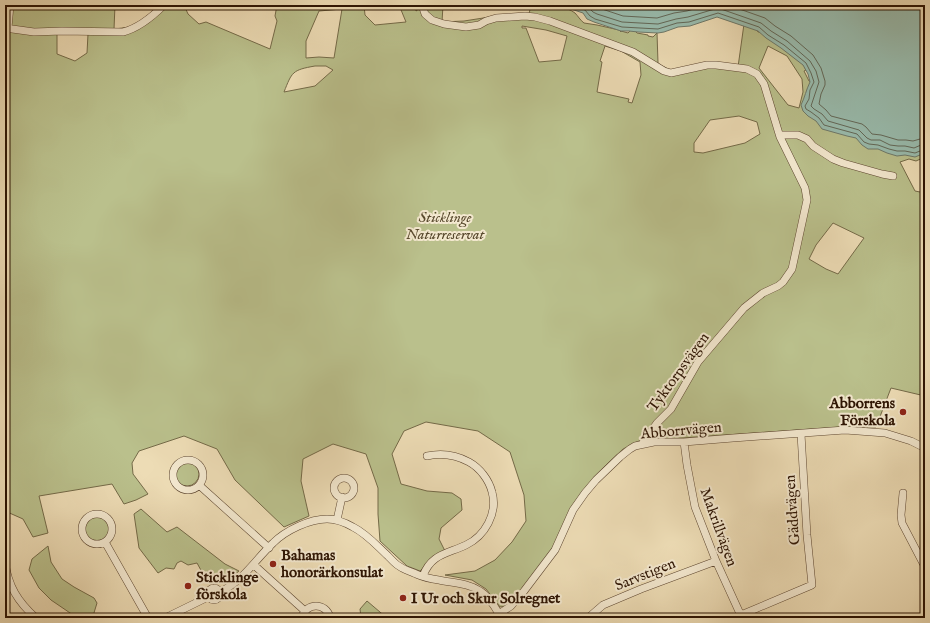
<svg xmlns="http://www.w3.org/2000/svg" width="930" height="623" viewBox="0 0 930 623" font-family="'IM FELL English',serif">
<rect width="100%" height="100%" fill="#eddcb5"/>
<filter id="stains"><feTurbulence type="fractalNoise" baseFrequency=".005" numOctaves="4"/><feColorMatrix values="0 0 0 0 .2 0 0 0 0 .09 0 0 0 0 .02 0 0 0 .5 -.17"/></filter>
<radialGradient id="worn" r=".72"><stop offset=".6" stop-color="#630" stop-opacity="0"/><stop offset="1" stop-color="#630" stop-opacity=".3"/></radialGradient>
<path fill="#bac08c" stroke="#746a48" fill-rule="evenodd" d="M5 5H115L114 29 131 27 142 20 160 5H184L188 14 199 24 206 22 270 49 277 21 275 16 277 5H364L365 15 375 25 406 22 399 5H407L417 11 415 5H443L442 22 464 21 496 16 529 14 531 5H556L555 7 558 8 559 6C564 7 571 10 575 13 578 16 580 20 584 23L597 25 619 30 621 32V31L628 33 631 30 635 31 637 33 648 35V36L653 37 657 33 658 63 662 66 673 71 703 64 738 67 744 24 756 29 758 32H763L803 63 806 70 804 71 809 81 925 152V157L916 161 909 159 900 162 915 191 925 193V396L891 388 876 427H842L639 441 623 449 603 468 583 491 551 551 522 589 509 604 506 606 500 607 486 589 472 580 445 575 475 571 495 560 512 542 526 521 524 495 510 452 478 431 426 422 404 431 392 454 401 484 427 491 452 493 461 499 462 510 441 528 439 539 445 551 427 563 422 569 420 571 407 566 380 541 378 514V488L366 454 333 444 303 459 301 481 309 516 284 527 235 480 217 449 184 436 139 451 132 463 133 474 148 494 136 500 124 504 112 484 39 496 48 533 33 537 23 519 5 511ZM342 9 334 58 319 57 306 58V41L319 11ZM522 26 546 30 567 36 561 60 539 62 526 28H522ZM57 33 88 34 87 53 75 61 57 54ZM605 46 621 51 640 62 641 75 632 103 628 102 629 99 597 92 602 62 600 61ZM768 46 787 56 802 79 803 92 799 108 788 105 759 68ZM315 66H326L333 70 315 86 284 92C292 72 292 70 315 66ZM739 116 757 122 760 134 745 143 703 153 694 152V143L710 120ZM833 223 864 238 838 274 826 269 809 259 816 245Z
M175 474a12 12 0 1 1 24 0a12 12 0 1 1-24 0Z
M141 509 167 532 177 527 225 564 239 571 225 582 208 583 197 563 188 565 181 561 177 563 174 569 166 568 158 573 139 548 134 514Z
M85 529a12 12 0 1 1 24 0a12 12 0 1 1-24 0Z
M48 546 51 562 62 579 74 587 94 598 97 603 93 616 97 618H76V617L51 600 39 588 29 570 32 559Z
M367 601 387 618H361L360 609Z"/>
<path fill="#99bcae" stroke="#6e796a" d="M559 5H925V153L915 157 905 155 897 156 887 153 878 149H868L862 145 856 138 847 136 822 129 816 121 808 116 803 111 801 105C805 97 806 90 810 82L808 74 803 65 781 48 766 38 758 31 717 17 690 26 678 27 664 32 658 33 638 32 629 31H621L594 22 587 19 583 13Z"/>
<g fill="none" stroke-linecap="round" stroke-linejoin="round">
<path stroke="#636858" stroke-width="1" d="M573 5 585 10 590 16 595 19 622 27 658 29 677 23 689 22 718 13 759 27 768 35 784 45 806 63 811 73 814 82 810 90 809 99 805 106 806 109 811 112 819 118 824 125 857 134 864 142 869 144 878 145 889 149 897 151H905L915 153 925 149
M586 5 593 12 597 14 622 22 658 24 676 19 688 17 718 8 761 23 771 31 787 41 810 61 816 71 819 82 811 106 814 109 822 114 828 121 859 130 867 138 871 140H880L890 145 898 146H905L914 148 921 145 925 144
M595 5 599 8 623 16 657 18 674 13 687 11 707 5
M728 5 765 18 775 26 791 36 813 55 821 68 825 81V85L821 94 819 104 826 110 831 116 862 124 866 127 872 134 881 135 898 140H906L913 141 920 139 925 138"/>
<g stroke="#5d4630" stroke-width="8">
<path id="minor" d="M422 5 425 14 432 20 444 24 466 27 479 25 486 21 496 18 525 16 535 17 550 21 633 52 664 71 671 73 707 65H716L747 69 757 74 764 84 780 137 805 188 807 200 792 269 783 282 778 286 763 293 744 308 698 362 671 409 657 423 642 444
M5 28 34 32 62 31 123 32C139 28 152 17 164 5
M8 28 10 5
M780 135H798L807 139 813 146 833 159 843 163 882 174 893 176
M684 442 687 465 695 507 716 561 742 618
M173 475a15 15 0 1 1 30 0a15 15 0 1 1-30 0Z
M334 488a10 10 0 1 1 20 0a10 10 0 1 1-20 0Z
M199 485 269 548
M903 493 901 515 902 523 925 567
M82 529a15 15 0 1 1 30 0a15 15 0 1 1-30 0Z
M337 520 342 497
M105 542 148 618
M5 562C8 586 18 602 36 618
M254 565 305 611
M423 576C431 554 447 554 466 545 485 536 498 513 492 492 489 480 480 468 469 462 456 455 441 453 427 456
M208 594a6 6 0 1 1 12 0a6 6 0 1 1-12 0Z
M220 592C244 580 254 561 273 543 286 530 310 519 327 519 336 519 346 523 353 527 367 534 377 546 388 556 391 559 395 564 399 566 404 570 410 571 416 574 423 577 431 579 439 580 453 583 468 583 480 591 488 596 494 605 499 614
M741 615 812 585 807 535 801 434
M165 618 208 597
M302 618C305 602 327 602 330 618
M500 618 499 614 511 606 524 591 555 550 573 510 585 493 596 480 620 457 630 449 635 446 654 442H684L733 438 845 430 885 433 911 441 925 448
M588 618 603 605 641 589 716 561
M923 618 925 611"/>
</g>
<use href="#minor" stroke="#f3e8cf" stroke-width="7"/>
</g>
<g fill="#8f2418" stroke="#f3e8cf" stroke-width="1.5">
<circle cx="903" cy="412" r="4"/>
<circle cx="273" cy="564" r="4"/>
<circle cx="188" cy="586" r="4"/>
<circle cx="403" cy="598" r="4"/>
</g>
<g text-anchor="middle" stroke-width="4" stroke-linejoin="round" paint-order="stroke">
<g font-size="15" font-style="italic" fill="#57482c" stroke="#f3e8cf">
<text x="445" y="222">Sticklinge<tspan x="445" dy="17">Naturreservat</tspan></text>
</g>
<g font-size="15" fill="#2d1403" stroke="#f3e8cf">
<text transform="translate(678 372) rotate(-54)" y="5">Tyktorpsvägen</text>
<text transform="translate(681 430) rotate(-5)" y="5">Abborrvägen</text>
<text transform="translate(792 510) rotate(-94)" y="5">Gäddvägen</text>
<text transform="translate(719 527) rotate(70)" y="5">Makrillvägen</text>
<text transform="translate(645 574) rotate(-22)" y="5">Sarvstigen</text>
</g>
<g font-size="15" font-weight="bold" fill="#2d1403" stroke="#f3e8cf" text-anchor="start">
<text x="895" y="408" text-anchor="end">Abborrens<tspan x="895" dy="17">Förskola</tspan></text>
<text x="281" y="560">Bahamas<tspan x="281" dy="17">honorärkonsulat</tspan></text>
<text x="196" y="582">Sticklinge<tspan x="196" dy="17">förskola</tspan></text>
<text x="411" y="603">I Ur och Skur Solregnet</text>
</g>
</g>
<rect width="930" height="623" fill="none" stroke="#eddcb5" stroke-width="20"/>
<rect x="6" y="6" width="918" height="611" fill="none" stroke="#2d1403" stroke-width="2"/>
<rect x="10" y="10" width="910" height="603" fill="none" stroke="#2d1403"/>
<rect width="100%" height="100%" filter="url(#stains)"/>
<rect width="100%" height="100%" fill="url(#worn)"/>
</svg>
